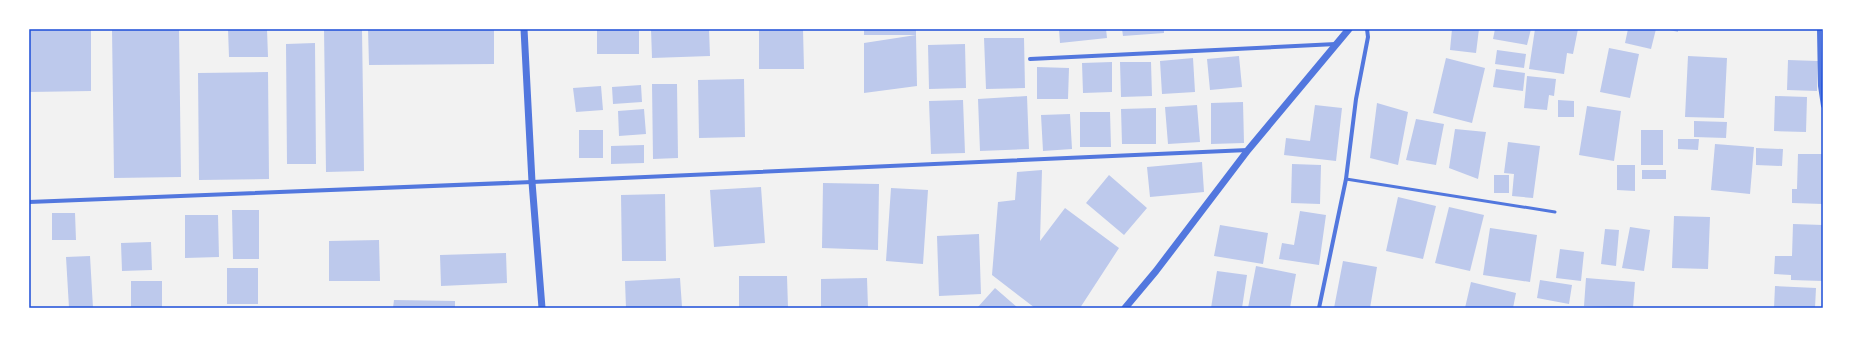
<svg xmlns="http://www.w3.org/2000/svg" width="1852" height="337" viewBox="0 0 1852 337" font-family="Quicksand,sans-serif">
<rect width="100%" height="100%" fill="#f2f2f2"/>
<path fill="#bdc9ec" d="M29 29H91V91L29 92Z
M112 29H179L181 177 114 178Z
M228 29H267L268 57H229Z
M324 29H362L364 171 326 172Z
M368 29H494V64L369 65Z
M597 29H639V54H597Z
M651 29H709L710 56 652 58Z
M759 29H803L804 69H759Z
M864 29H916V35H864Z
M1059 29H1106L1107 38 1060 43Z
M1122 29H1164V33L1123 36Z
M1452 29H1479L1476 53 1450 50Z
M1495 29H1531L1527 45 1493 39Z
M1535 29H1578L1573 54 1567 53 1564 74 1529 69Z
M1628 29H1656L1651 49 1625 43Z
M1666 29H1678V32Z
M916 35 917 86 864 93V43Z
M984 38H1024L1025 88 986 89Z
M315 43 316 164H287L286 44Z
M965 44 966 88 929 89 928 45Z
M1609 48 1639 54 1630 98 1600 92Z
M1497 50 1526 54 1524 68 1495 64Z
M1239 56 1242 87 1210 90 1207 59Z
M1688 56 1727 58 1724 118 1685 117Z
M1193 58 1195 92 1162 94 1160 61Z
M1446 58 1485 68 1472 123 1433 113Z
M1788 60 1818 61 1817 91 1787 90Z
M1112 62V92L1083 93 1082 63Z
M1120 62H1151L1152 96 1121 97Z
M1037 67 1069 68 1068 99H1037Z
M1496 69 1525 73 1523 91 1493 87Z
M268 72 269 179 199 180 198 73Z
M1527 76 1556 79 1554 96 1549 95 1547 110 1524 108Z
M744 79 745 137 699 138 698 80Z
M652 84H677L678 158 653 159Z
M641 85 642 102 613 104 612 87Z
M601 86 603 110 576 112 573 88Z
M1027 96 1029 149 980 151 978 99Z
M1775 96 1807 97 1806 132 1774 131Z
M963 100 965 153 931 154 929 101Z
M1558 100 1574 101V117H1558Z
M1243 102 1244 143 1211 144V103Z
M1377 103 1408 112 1398 165 1370 158Z
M1197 105 1200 142 1168 144 1165 107Z
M1315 105 1342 108 1336 161 1284 155 1286 138 1310 141Z
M1587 106 1621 111 1614 161 1579 155Z
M1156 108V144H1122L1121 109Z
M644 109 646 134 619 136 618 111Z
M1080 112H1110L1111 147H1080Z
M1070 114 1072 149 1043 151 1041 115Z
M1416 119 1444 124 1436 165 1406 160Z
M1694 121 1727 122 1726 138 1694 137Z
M1455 129 1486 132 1478 179 1449 168Z
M579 130H603V158H579Z
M1641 130H1663V165H1641Z
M1678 139H1699L1698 150 1678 149Z
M1508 142 1540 146 1533 198 1512 196 1514 174 1504 173Z
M1715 144 1754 147 1750 194 1711 190Z
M644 145V163L611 164V146Z
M1756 148 1783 149 1782 166 1756 165Z
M1798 154H1823V204L1792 203V189H1797Z
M1202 162 1204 192 1150 197 1147 167Z
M1292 164 1321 165 1320 204 1291 203Z
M1617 165H1635V191L1617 190Z
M1042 170 1040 241 1065 208 1119 248 1080 308H1035L992 275 998 202 1015 200 1017 172Z
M1642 170H1666V179H1642Z
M1109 175 1147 208 1124 235 1086 203Z
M1494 175H1509V193H1494Z
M823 183 879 184 878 250 822 248Z
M761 187 765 243 714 247 710 190Z
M891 188 928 190 923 264 886 261Z
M665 194 666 261H622L621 195Z
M1398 197 1436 206 1423 259 1386 251Z
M1449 207 1484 215 1470 271 1435 263Z
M232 210H259V259H233Z
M1300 211 1326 215 1319 265 1279 259 1282 243 1294 245Z
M52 213H75L76 240H52Z
M185 215H218L219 257 185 258Z
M1674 216 1710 217 1708 269 1672 268Z
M1793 224 1823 225V281L1791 280V275L1774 274 1775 256H1792Z
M1220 225 1268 233 1263 264 1214 256Z
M1630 227 1650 230 1644 271 1622 268Z
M1490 228 1537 235 1530 282 1483 275Z
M1605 229 1619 230 1616 266 1601 264Z
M979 234 981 294 939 296 937 236Z
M379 240 380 281H329V241Z
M151 242 152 270 122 271 121 243Z
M1560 249 1584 252 1581 281 1556 278Z
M506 253 507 283 441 286 440 255Z
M90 256 93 308H69L66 257Z
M1343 261 1377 267 1370 308H1334Z
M1256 266 1296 274 1290 308H1248Z
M227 268H258V304H227Z
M1217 271 1247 275 1242 308H1211Z
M739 276H787L788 308H739Z
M680 278 682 307 626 308 625 281Z
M867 278 868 308H821V279Z
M1586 278 1635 282 1633 308 1584 306Z
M1540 280 1572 285 1569 304 1537 298Z
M131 281H162V308H131Z
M1471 282 1516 293 1513 308H1465Z
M1775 286 1816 288 1815 308H1774Z
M995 288 1018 308H977Z
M394 300 455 301V308H393Z"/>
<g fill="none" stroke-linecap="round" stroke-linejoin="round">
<path stroke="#5277de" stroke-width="3" d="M1346 179 1555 212"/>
<path stroke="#5277de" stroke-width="4" d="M1819 29 1820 86 1823 106
M1030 59 1336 44
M29 202 532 182 1248 150
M1319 308 1346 179 1356 99 1368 37 1367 29"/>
<path stroke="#5277de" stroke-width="7" d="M524 29 532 182 542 308
M1125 308 1156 271 1248 150 1349 29"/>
</g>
<rect width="1852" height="337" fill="none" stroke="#ffffff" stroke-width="60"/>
<rect x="30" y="30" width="1792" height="277" fill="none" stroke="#1d4ed8" stroke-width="1.5"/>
</svg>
